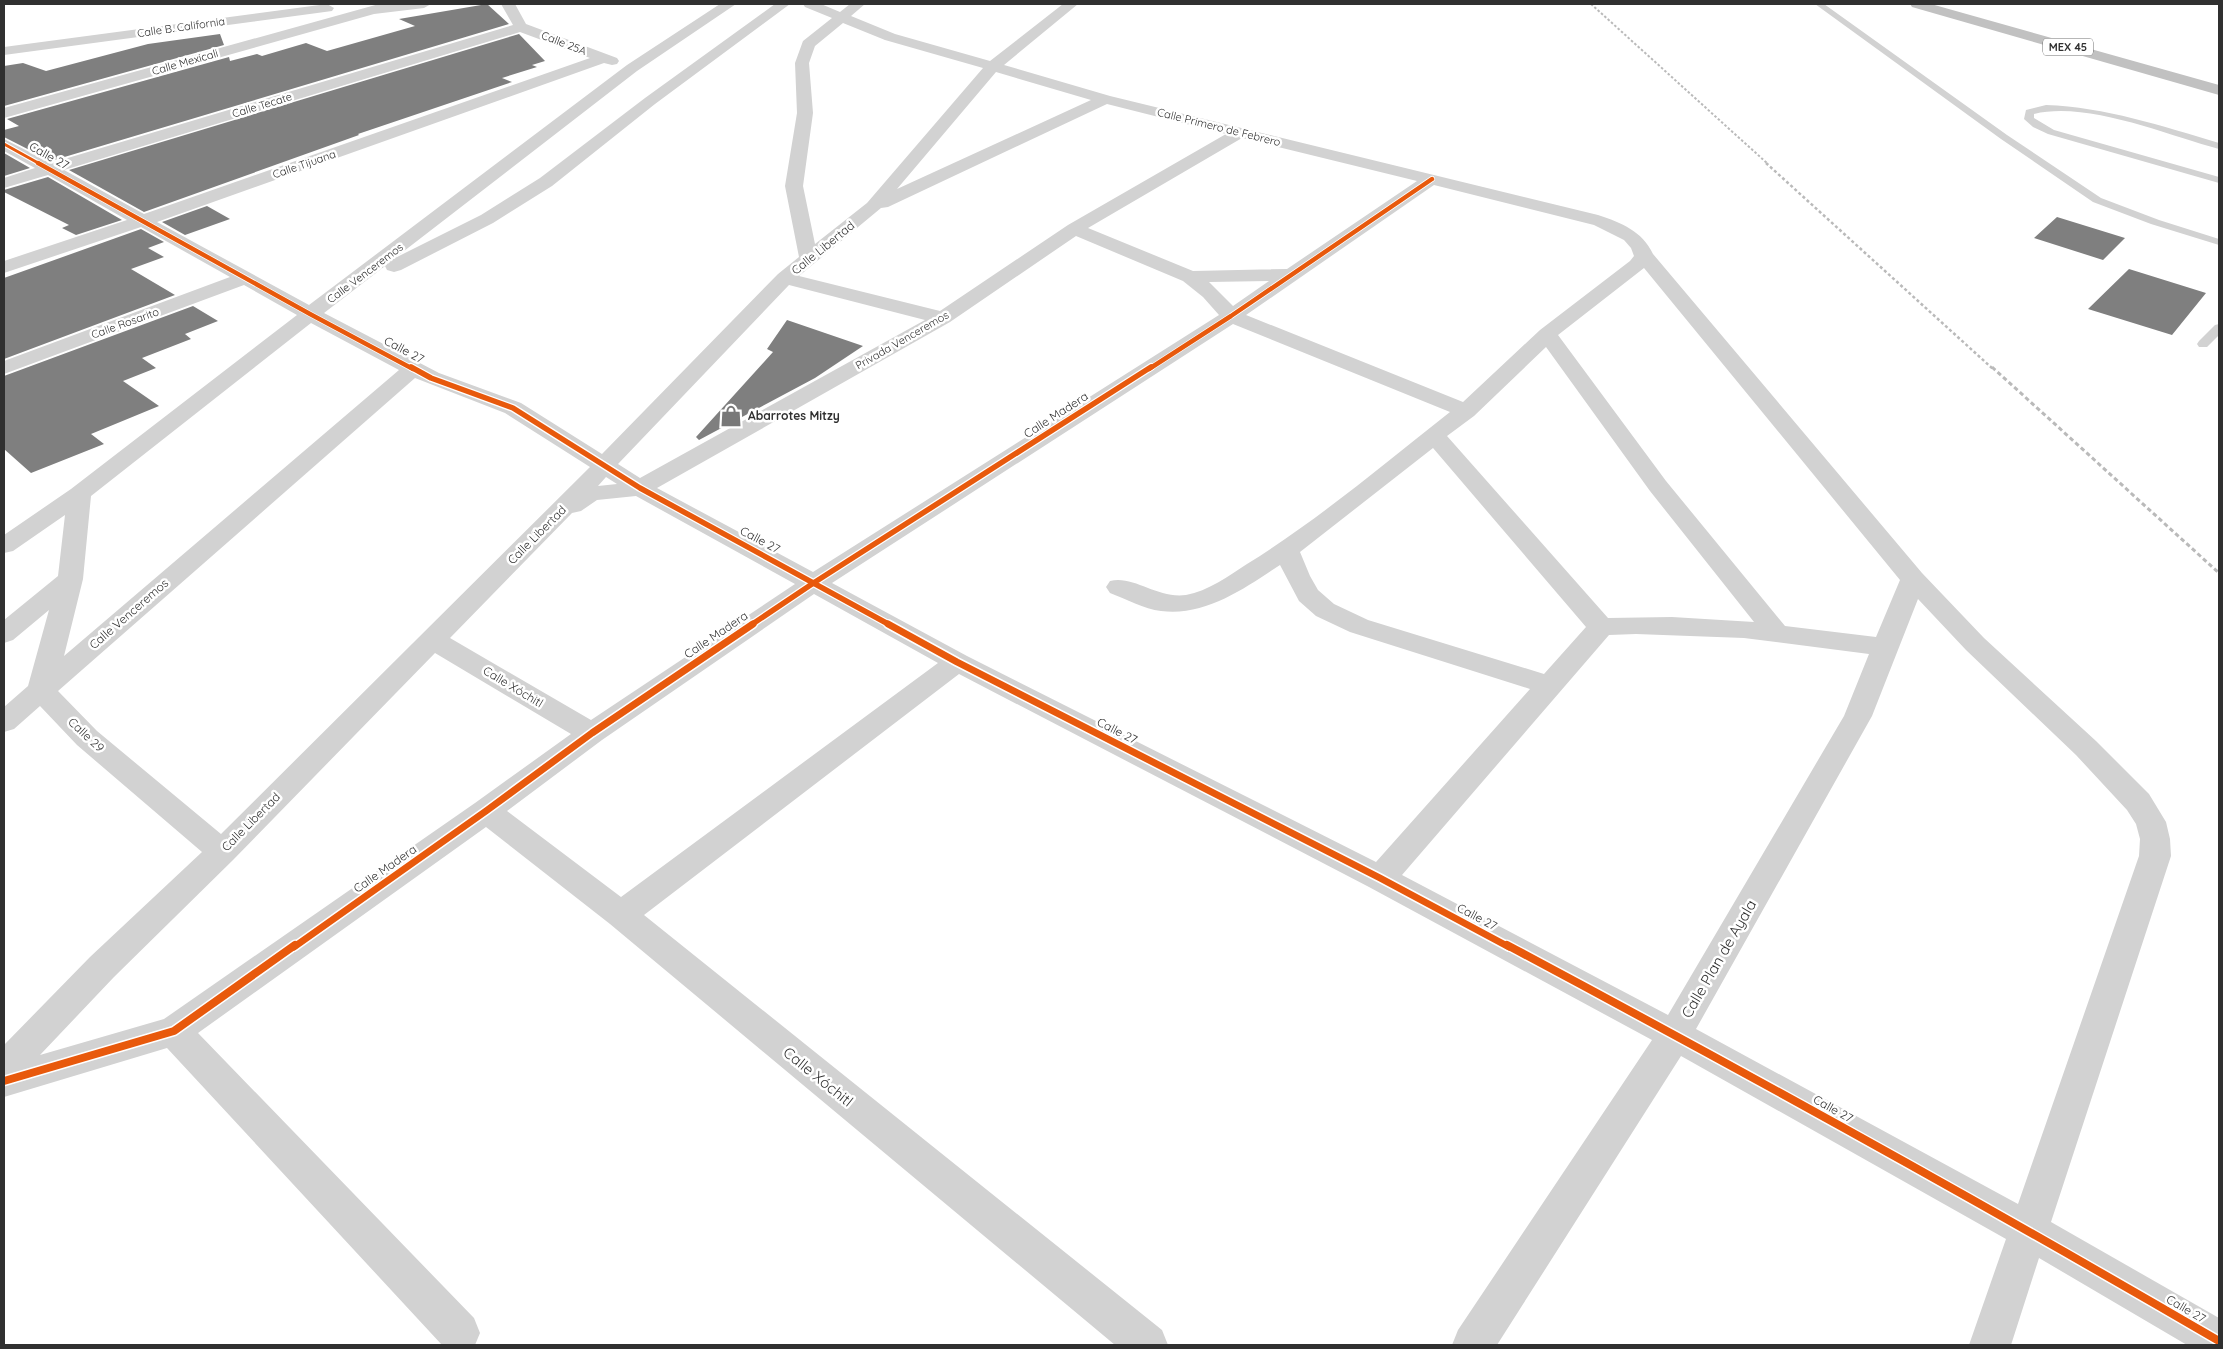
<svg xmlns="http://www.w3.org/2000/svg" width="2223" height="1349" viewBox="0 0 2223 1349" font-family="Quicksand,sans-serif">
<rect width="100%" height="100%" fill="#fff"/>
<path fill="#7f7f7f" d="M487 4 509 24 51 161 4 137V130L19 126 7 119 229 57 230 61 257 54 262 56 306 43 327 51 415 26 399 19Z
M220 34 224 45 4 106V66L23 63 46 71 148 44Z
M519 34 545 61 532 65 537 67 502 78 512 82 358 134 359 135 144 212 69 170Z
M4 153 30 168 4 176Z
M48 177 122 220 76 235 62 228 69 225 4 192V190Z
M207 206 230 219 185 235 162 222Z
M2057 217 2125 238 2103 260 2034 238Z
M141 229 164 242 148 248 164 257 131 269 175 295 4 359V278Z
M2129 269 2206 293 2172 335 2088 309Z
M193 306 218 321 185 334 191 339 142 358 156 368 123 381 159 406 91 434 104 444 31 473 4 449V376Z
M787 320 863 346 815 378 699 440 696 437 773 352 767 349Z"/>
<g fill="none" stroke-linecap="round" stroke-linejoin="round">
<path fill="#d2d2d2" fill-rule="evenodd" d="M1815 4H1824L2007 135 2101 198 2159 220 2219 239V245L2151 224 2093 202 2001 139Z
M2046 105C2105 107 2162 126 2219 143V149C2166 135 2088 101 2034 114V118L2054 130 2219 177V183L2048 134 2033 127 2024 119 2026 110Z
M2219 324V335L2207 347H2199L2197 344 2199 341 2215 325Z"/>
<path fill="#d2d2d2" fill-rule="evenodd" d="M327 4 334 8 332 11 4 55V47Z
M379 4H431L424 8 374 14 4 118V108Z
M501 4H515L526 24 617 58 619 61 617 64 612 65 604 63 157 222 309 305 627 65 720 4H736L637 71 395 258 481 215 540 178 645 98 775 4H790L655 104 552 186 493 223 401 270 394 272 387 270 385 266 324 313 439 373 521 403 602 454 778 274 799 257 785 186 797 113 795 63 803 41 832 18 805 7 803 4H821L840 12 850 4H865L851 16 895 34 990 61 1063 4H1078L1004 65 1110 96 1598 215C1622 223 1642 231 1653 254L1922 573 1984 638 2096 741 2149 794 2166 822 2170 839 2171 856 2051 1222 2219 1318V1345H2187L2039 1258 2011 1345H1969L2006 1239 1681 1056 1497 1345H1452L1458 1330 1652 1040 1369 887 959 674 644 915 1162 1330 1168 1345H1115L610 924 486 827 198 1033 474 1318 480 1333 475 1345H442L167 1048 4 1097V1045L90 957 202 852 77 745 40 706 14 729 4 732V707L28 686 49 610 13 640 4 643V620L58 576 65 515 13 551 4 553V535L71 489 297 315 244 285 4 374V361L230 277 141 227 4 273V261L127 220 48 175 4 188V178L35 168 4 151V139L51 163 513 25ZM843 23 885 40 983 68 867 203 815 244 803 186 813 113 809 63 815 46ZM520 32 590 58 144 214 64 170ZM996 72 1091 100 897 189ZM1107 104 1226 134 1068 225 940 311 799 276 881 208 888 207ZM1242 138 1417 181 1287 269 1193 271 1088 228ZM1434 185 1594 225 1624 240 1631 248 1634 256 1630 261 1540 330 1463 402 1246 315ZM1076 236 1183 281 1203 297 1219 315 813 572 657 488 950 322ZM1644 268 1900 580 1876 637 1785 626 1666 481 1558 335ZM1269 281 1233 306 1209 282ZM789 285 925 320 640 478 618 464ZM311 323 399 370 64 656 83 579 91 496ZM1233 324 1450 412C1384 464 1318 520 1247 564 1229 576 1208 591 1186 595 1157 599 1134 575 1110 581L1106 587 1110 593C1126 599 1144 609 1161 611 1205 617 1245 588 1280 565L1299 601 1316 616 1350 632 1530 689 1376 862 967 656 832 583ZM1546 347 1650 491 1754 622 1672 617 1608 618 1447 436 1474 416ZM415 378 505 413 590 467 221 834 97 731 58 691ZM1433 448 1586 627 1544 674 1368 620 1334 604 1318 590 1310 576 1300 552ZM606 477 617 484 598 486ZM636 496 795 584 591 720 450 638 572 513 581 511 597 500ZM814 594 938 663 621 897 507 811 602 740ZM1918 599 1966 650 2076 755 2127 810 2136 824 2140 839 2139 856 2018 1204 1696 1029 1872 716ZM1636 634 1744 638 1869 654 1844 716 1668 1015 1402 875 1609 635ZM435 653 571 734 475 803 164 1019 40 1055 114 977 233 860Z"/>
<path fill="#c1c1c1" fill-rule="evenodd" d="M1910 4H1931L2219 85V95L1912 7Z"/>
<path stroke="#bababa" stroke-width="2" stroke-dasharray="2.5 2" stroke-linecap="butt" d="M1591 4 1768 164"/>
<path stroke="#bababa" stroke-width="2.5" stroke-dasharray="3 2.5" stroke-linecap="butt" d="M1766 163 1993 369"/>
<path stroke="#bababa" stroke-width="3" stroke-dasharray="4.5 3" stroke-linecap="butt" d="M1992 367 2219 573"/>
<g stroke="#fff" stroke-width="5">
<path id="cycleway-far4" d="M4 144 40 164"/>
</g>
<g stroke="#fff" stroke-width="6">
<path id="cycleway-far3" d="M38 163 310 314 413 369
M1149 369 1231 316 1432 179"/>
</g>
<g stroke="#fff" stroke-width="8">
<path id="cycleway-far2" d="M411 367 431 378 513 408 640 488 890 625
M751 625 815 582 1151 367"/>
</g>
<g stroke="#fff" stroke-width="10">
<path id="cycleway-far1" d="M888 624 957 662 1380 878 1509 947
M294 947 486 811 592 733 753 624"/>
</g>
<g stroke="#fff" stroke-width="11">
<path id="cycleway" d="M1507 945C1747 1073 1984 1204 2219 1341
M4 1081 174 1031 295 945"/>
</g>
<use href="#cycleway-far4" stroke="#e8590c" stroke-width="3"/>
<use href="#cycleway-far3" stroke="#e8590c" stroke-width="4.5"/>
<use href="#cycleway-far2" stroke="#e8590c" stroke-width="5.5"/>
<use href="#cycleway-far1" stroke="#e8590c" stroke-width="7"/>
<use href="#cycleway" stroke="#e8590c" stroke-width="8"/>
</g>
<defs>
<g id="shop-bare" transform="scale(1.725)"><path d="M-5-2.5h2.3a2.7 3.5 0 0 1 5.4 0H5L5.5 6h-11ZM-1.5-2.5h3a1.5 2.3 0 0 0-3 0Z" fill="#787878" stroke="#fff" stroke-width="2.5" paint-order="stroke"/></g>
</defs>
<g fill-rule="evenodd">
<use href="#shop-bare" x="731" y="416"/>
</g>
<g text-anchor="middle" stroke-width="5" stroke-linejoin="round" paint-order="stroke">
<g font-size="11" fill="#303030" stroke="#fff">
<text transform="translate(181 27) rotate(-8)" y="4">Calle B. California</text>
<text transform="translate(564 43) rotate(21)" y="4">Calle 25A</text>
<text transform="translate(185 62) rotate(-16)" y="4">Calle Mexicali</text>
<text transform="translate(262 105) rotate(-17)" y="4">Calle Tecate</text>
<text transform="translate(1219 127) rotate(14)" y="4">Calle Primero de Febrero</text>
<text transform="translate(304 164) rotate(-19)" y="4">Calle Tijuana</text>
<text transform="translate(365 273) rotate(-37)" y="4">Calle Venceremos</text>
<text transform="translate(125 323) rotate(-20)" y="4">Calle Rosarito</text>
<text transform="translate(902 340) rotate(-30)" y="4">Privada Venceremos</text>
</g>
<rect fill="#fff" stroke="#6e6e6e" stroke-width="1" x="2043" y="38.5" width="50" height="17" rx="4"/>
<g font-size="11" font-weight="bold" fill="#303030">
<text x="2068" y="51">MEX 45</text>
</g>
<g font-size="12" fill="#303030" stroke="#fff">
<text transform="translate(49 156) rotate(29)" y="4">Calle 27</text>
<text transform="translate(823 248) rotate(-39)" y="4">Calle Libertad</text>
<text transform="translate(404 350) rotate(28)" y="4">Calle 27</text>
<text transform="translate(1056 415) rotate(-33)" y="4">Calle Madera</text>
<text transform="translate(537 535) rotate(-45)" y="4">Calle Libertad</text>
<text transform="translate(760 540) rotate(28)" y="4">Calle 27</text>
<text transform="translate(129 614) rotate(-41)" y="4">Calle Venceremos</text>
<text transform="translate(716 635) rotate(-34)" y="4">Calle Madera</text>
<text transform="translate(513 687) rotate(31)" y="4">Calle Xóchitl</text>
<text transform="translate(1117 731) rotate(27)" y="4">Calle 27</text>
<text transform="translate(86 735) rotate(43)" y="4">Calle 29</text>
<text transform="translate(251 822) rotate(-45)" y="4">Calle Libertad</text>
<text transform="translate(385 869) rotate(-35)" y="4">Calle Madera</text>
<text transform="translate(1477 917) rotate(28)" y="4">Calle 27</text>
<text transform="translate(1833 1109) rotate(29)" y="4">Calle 27</text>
<text transform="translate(2186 1309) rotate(30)" y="4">Calle 27</text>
</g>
<g font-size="12" font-weight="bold" fill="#303030" stroke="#fff" text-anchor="start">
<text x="748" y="420">Abarrotes Mitzy</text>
</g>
<g font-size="15" fill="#303030" stroke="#fff">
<text transform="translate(1719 959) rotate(-60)" y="5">Calle Plan de Ayala</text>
<text transform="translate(818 1077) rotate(39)" y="5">Calle Xóchitl</text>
</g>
</g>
<rect width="2223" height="1349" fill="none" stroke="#303030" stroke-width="10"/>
</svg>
